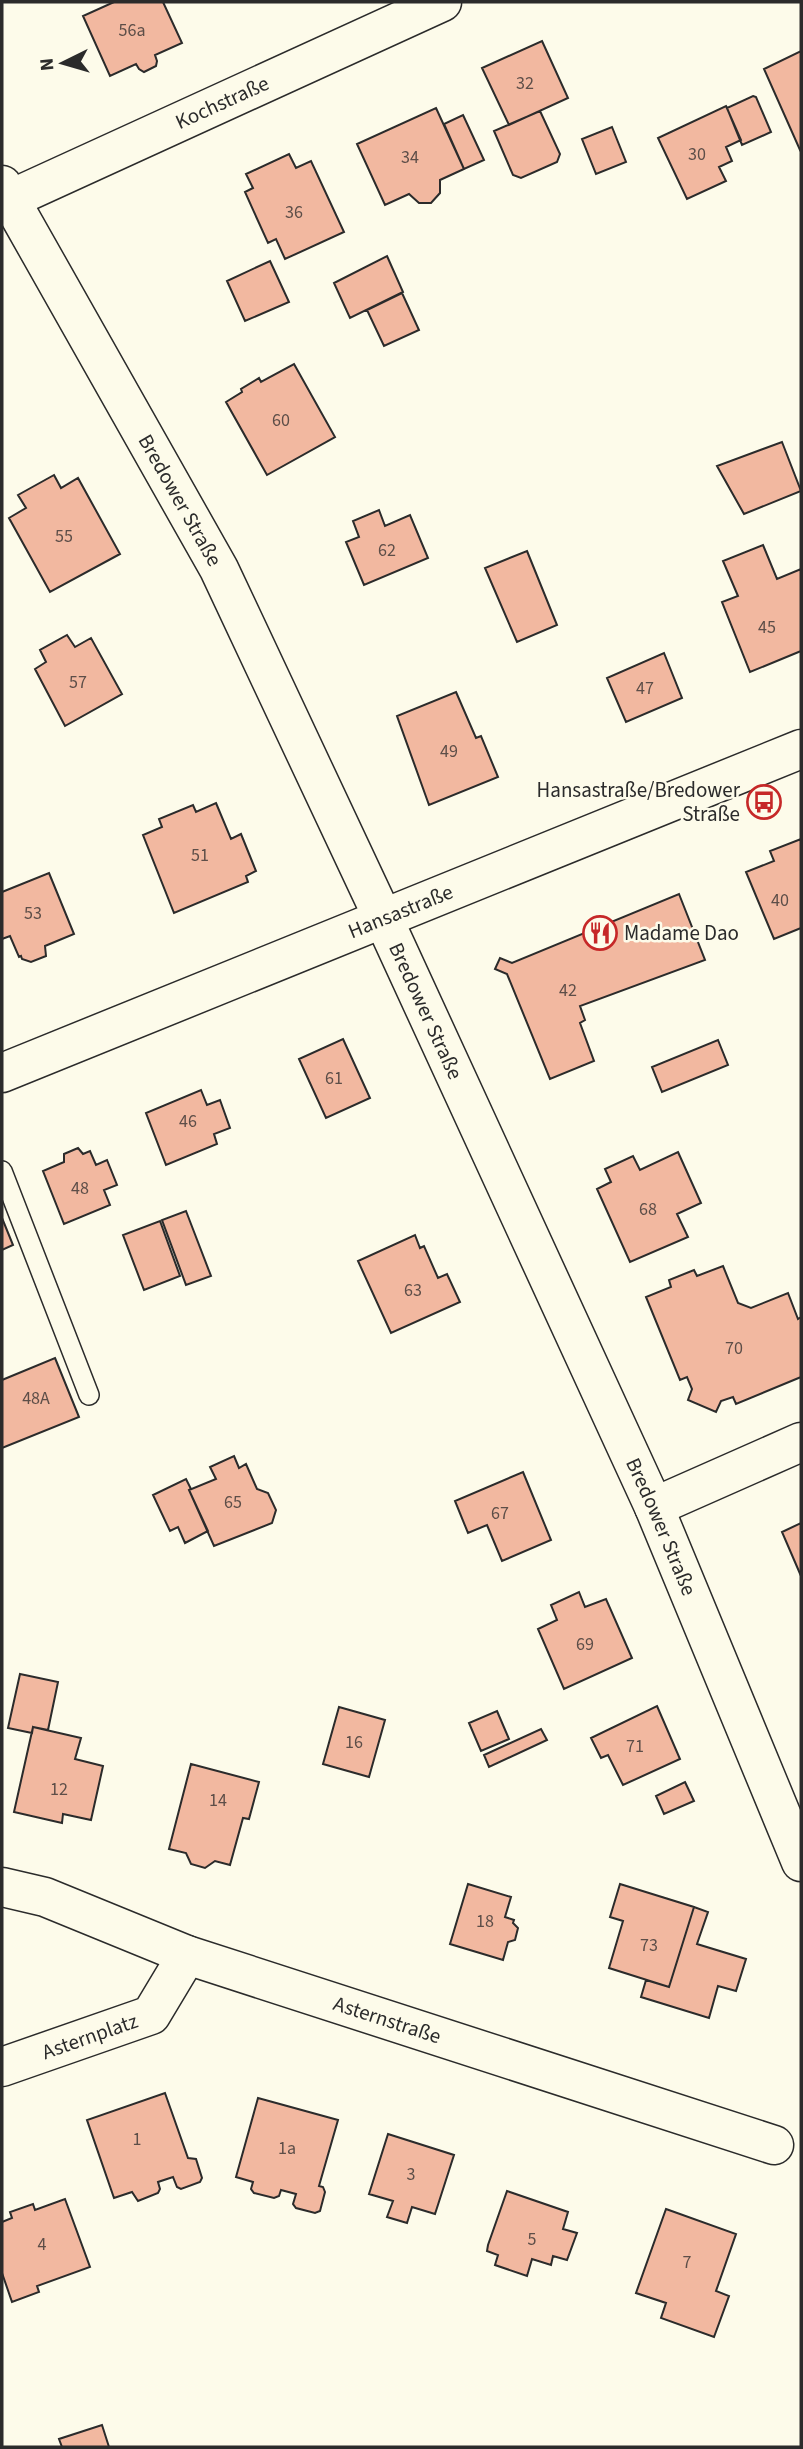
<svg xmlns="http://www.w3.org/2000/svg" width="803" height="2449" viewBox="0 0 803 2449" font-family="'Source Sans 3',sans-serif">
<rect width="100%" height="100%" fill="#fdfbea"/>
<path fill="#f2b8a0" stroke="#2b2b2b" stroke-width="2" d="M114 2H163L182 43 155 55 157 61 156 66 144 72 139 69 136 64 110 76 83 16Z
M542 41 568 98 509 125 482 68Z
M801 51V149L800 150 764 69Z
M753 96 756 97 771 132 742 145 727 108Z
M726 106 741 140 726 147 732 161 719 167 726 181 687 199 658 138Z
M436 108 464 169 440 180V193L431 203H419L409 194 385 205 357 144Z
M540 111 560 154 557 162 521 178 513 175 494 131Z
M463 115 484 160 464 169 444 124Z
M612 127 626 162 596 174 582 139Z
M289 154 296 168 311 161 344 232 285 259 276 239 268 243 245 192 253 188 246 174Z
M387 256 403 292 350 318 334 283Z
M270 261 289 302 245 321 227 281Z
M402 293 419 330 384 346 367 310Z
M294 364 335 437 267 475 226 402 242 392 241 389 259 378 261 382Z
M782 442 801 491 744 514 717 466Z
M54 475 61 488 78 478 120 554 50 592 9 518 26 508 18 495Z
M379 510 385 526 410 515 428 558 364 585 346 542 359 537 353 521Z
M763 545 777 579 801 569V651L750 672 722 602 738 596 723 561Z
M527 551 557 625 517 642 485 568Z
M67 635 75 647 91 638 122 694 65 726 35 669 46 662 40 650Z
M664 653 682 698 626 722 607 678Z
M456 692 476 738 481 736 498 777 429 805 397 716Z
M216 803 231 839 241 834 256 871 246 876 248 882 174 913 143 835 162 827 159 819 193 805 196 812Z
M801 839V928L774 939 746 872 774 861 770 851Z
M49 873 74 934 45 946 46 956 31 962 22 959 21 956 19 957 10 936 2 939V892Z
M679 894 705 960 580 1006 585 1020 580 1023 594 1061 550 1079 507 974 495 969 500 958 512 963Z
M343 1039 370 1098 326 1118 299 1059Z
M718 1040 728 1065 662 1092 652 1067Z
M201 1090 207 1105 220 1100 230 1128 214 1134 217 1144 166 1165 146 1113Z
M78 1148 83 1154 90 1151 96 1165 107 1160 117 1185 104 1190 110 1205 64 1224 43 1171 64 1162V1154Z
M678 1152 701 1203 677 1214 688 1237 630 1262 597 1189 611 1182 605 1169 633 1156 640 1170Z
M186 1211 211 1276 186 1285 162 1220Z
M2 1218 13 1245 2 1250Z
M160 1221 180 1276 144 1290 123 1235Z
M415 1235 420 1248 424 1246 438 1278 447 1274 460 1302 391 1333 358 1261Z
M723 1266 738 1303 751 1308 788 1293 798 1319 801 1317V1377L736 1404 733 1397 721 1401 716 1412 688 1400 692 1389 687 1377 680 1380 646 1297 671 1287 669 1280 694 1270 697 1276Z
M55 1358 79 1417 2 1448V1380Z
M234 1456 239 1468 246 1464 257 1489 268 1493 276 1510 272 1523 214 1546 189 1490 216 1479 210 1467Z
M523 1472 551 1540 502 1561 487 1525 468 1533 455 1501Z
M186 1479 191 1489 189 1490 208 1531 185 1543 178 1527 170 1531 153 1495Z
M801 1523V1576L782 1532Z
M579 1592 585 1607 606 1599 632 1658 564 1689 538 1629 557 1620 551 1605Z
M20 1674 58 1682 48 1730 33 1727 32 1733 8 1728Z
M657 1706 680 1759 623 1785 608 1755 601 1758 591 1738Z
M339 1707 385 1720 369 1777 323 1764Z
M497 1711 509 1739 481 1751 469 1723Z
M33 1727 81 1738 75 1759 103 1766 91 1820 63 1814 62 1823 14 1812Z
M541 1729 547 1740 489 1767 484 1755Z
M191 1764 259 1782 249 1819 243 1818 230 1865 215 1861 205 1868 191 1864 186 1853 169 1849Z
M685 1782 694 1801 664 1814 656 1796Z
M468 1884 511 1897 505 1917 514 1920 513 1923 518 1928 515 1940 508 1942 503 1960 450 1944Z
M620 1884 694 1907 669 1987 609 1968 623 1921 610 1917Z
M694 1907 708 1912 697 1944 746 1959 736 1991 718 1986 709 2018 641 1997 646 1980 669 1987Z
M165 2093 188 2158 196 2159 202 2178 200 2182 181 2189 177 2187 173 2177 158 2182 160 2189 158 2193 138 2201 132 2192 114 2198 87 2120Z
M258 2098 338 2120 319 2186 323 2187 325 2192 320 2211 315 2213 296 2208 293 2204 296 2194 281 2190 279 2196 274 2198 254 2193 251 2189 253 2182 236 2177Z
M388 2134 454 2155 435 2214 412 2207 407 2223 387 2217 393 2201 369 2194Z
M507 2191 568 2212 563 2229 577 2233 567 2260 553 2256 551 2265 532 2259 527 2276 495 2265 498 2255 487 2251 488 2245Z
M65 2199 90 2267 37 2286 39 2292 12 2302 2 2273V2222L12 2218 10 2212 33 2204 35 2210Z
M666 2209 736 2234 716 2291 729 2296 714 2337 661 2318 666 2303 636 2293Z
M102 2425 109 2447H62L59 2439Z"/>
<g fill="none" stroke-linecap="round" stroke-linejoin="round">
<g stroke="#2b2b2b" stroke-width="22">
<path id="lane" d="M2 1171 89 1395"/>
</g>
<g stroke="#2b2b2b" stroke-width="41">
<g id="street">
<path id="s1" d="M2 185 219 569 383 918 654 1507 801 1862"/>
<path id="s2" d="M2 203 442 2"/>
<path id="s3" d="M2 1073 801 749"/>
<path d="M654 1507 801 1442"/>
<path id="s4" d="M2 1887 45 1897 187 1955 774 2145"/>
<path id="s5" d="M2 2067 151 2015 187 1955"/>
</g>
</g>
<use href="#lane" stroke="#fdfbea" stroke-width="19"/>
<use href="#street" stroke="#fdfbea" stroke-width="38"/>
</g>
<defs>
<g id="bus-ring" transform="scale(1.75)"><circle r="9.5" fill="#fdfbea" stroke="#c62828" stroke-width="1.5"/><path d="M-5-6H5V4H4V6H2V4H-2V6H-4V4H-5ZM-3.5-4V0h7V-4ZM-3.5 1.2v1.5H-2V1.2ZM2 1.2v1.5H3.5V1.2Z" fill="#c62828"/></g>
<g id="restaurant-ring" transform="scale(1.75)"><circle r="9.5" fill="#fdfbea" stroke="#c62828" stroke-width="1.5"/><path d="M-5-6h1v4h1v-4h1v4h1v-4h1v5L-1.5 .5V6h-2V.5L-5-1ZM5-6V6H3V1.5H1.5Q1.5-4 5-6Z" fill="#c62828"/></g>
</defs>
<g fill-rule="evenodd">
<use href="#bus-ring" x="764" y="802"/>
<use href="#restaurant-ring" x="600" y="933"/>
</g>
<g text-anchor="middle" stroke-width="5" stroke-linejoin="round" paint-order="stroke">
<g font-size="18" fill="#5d4e48">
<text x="132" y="36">56a</text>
<text x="525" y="89">32</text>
<text x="697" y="160">30</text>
<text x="410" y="163">34</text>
<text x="294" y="218">36</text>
<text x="281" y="426">60</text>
<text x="64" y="542">55</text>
<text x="387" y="556">62</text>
<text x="767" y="633">45</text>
<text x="78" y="688">57</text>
<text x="645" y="694">47</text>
<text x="449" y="757">49</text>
<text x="200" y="861">51</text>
<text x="780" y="906">40</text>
<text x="33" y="919">53</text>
<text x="568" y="996">42</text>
<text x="334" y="1084">61</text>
<text x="188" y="1127">46</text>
<text x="80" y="1194">48</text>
<text x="648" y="1215">68</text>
<text x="413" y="1296">63</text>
<text x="734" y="1354">70</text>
<text x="36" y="1404">48A</text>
<text x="233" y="1508">65</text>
<text x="500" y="1519">67</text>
<text x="585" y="1650">69</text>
<text x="354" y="1748">16</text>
<text x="635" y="1752">71</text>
<text x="59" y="1795">12</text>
<text x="218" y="1806">14</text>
<text x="485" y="1927">18</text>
<text x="649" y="1951">73</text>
<text x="137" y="2145">1</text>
<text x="287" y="2154">1a</text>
<text x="411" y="2180">3</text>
<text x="532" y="2245">5</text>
<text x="42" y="2250">4</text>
<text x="687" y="2268">7</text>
</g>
<g font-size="21" fill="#2b2b2b" stroke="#fdfbea">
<text dy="7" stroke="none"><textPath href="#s2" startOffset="242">Kochstraße</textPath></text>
<text dy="7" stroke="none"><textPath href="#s1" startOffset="362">Bredower Straße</textPath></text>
<text dy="7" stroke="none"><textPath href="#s3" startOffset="430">Hansastraße</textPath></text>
<text dy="7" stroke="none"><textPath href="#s1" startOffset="929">Bredower Straße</textPath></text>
<text dy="7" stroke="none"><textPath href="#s1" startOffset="1496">Bredower Straße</textPath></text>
<text dy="7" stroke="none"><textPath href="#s4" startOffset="408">Asternstraße</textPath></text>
<text dy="7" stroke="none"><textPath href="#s5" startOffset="93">Asternplatz</textPath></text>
</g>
<g font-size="21" fill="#2b2b2b" stroke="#fdfbea" text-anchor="end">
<text x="740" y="797">Hansastraße/Bredower<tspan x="740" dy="24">Straße</tspan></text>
<text x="624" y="940" text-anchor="start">Madame Dao</text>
</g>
</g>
<rect width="803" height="2449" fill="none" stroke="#2b2b2b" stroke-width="7"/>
<g transform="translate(63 63) rotate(265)" stroke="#fdfbea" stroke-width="5" paint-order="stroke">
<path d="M0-5L12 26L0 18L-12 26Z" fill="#2b2b2b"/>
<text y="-10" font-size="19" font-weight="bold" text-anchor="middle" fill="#2b2b2b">N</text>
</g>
</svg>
